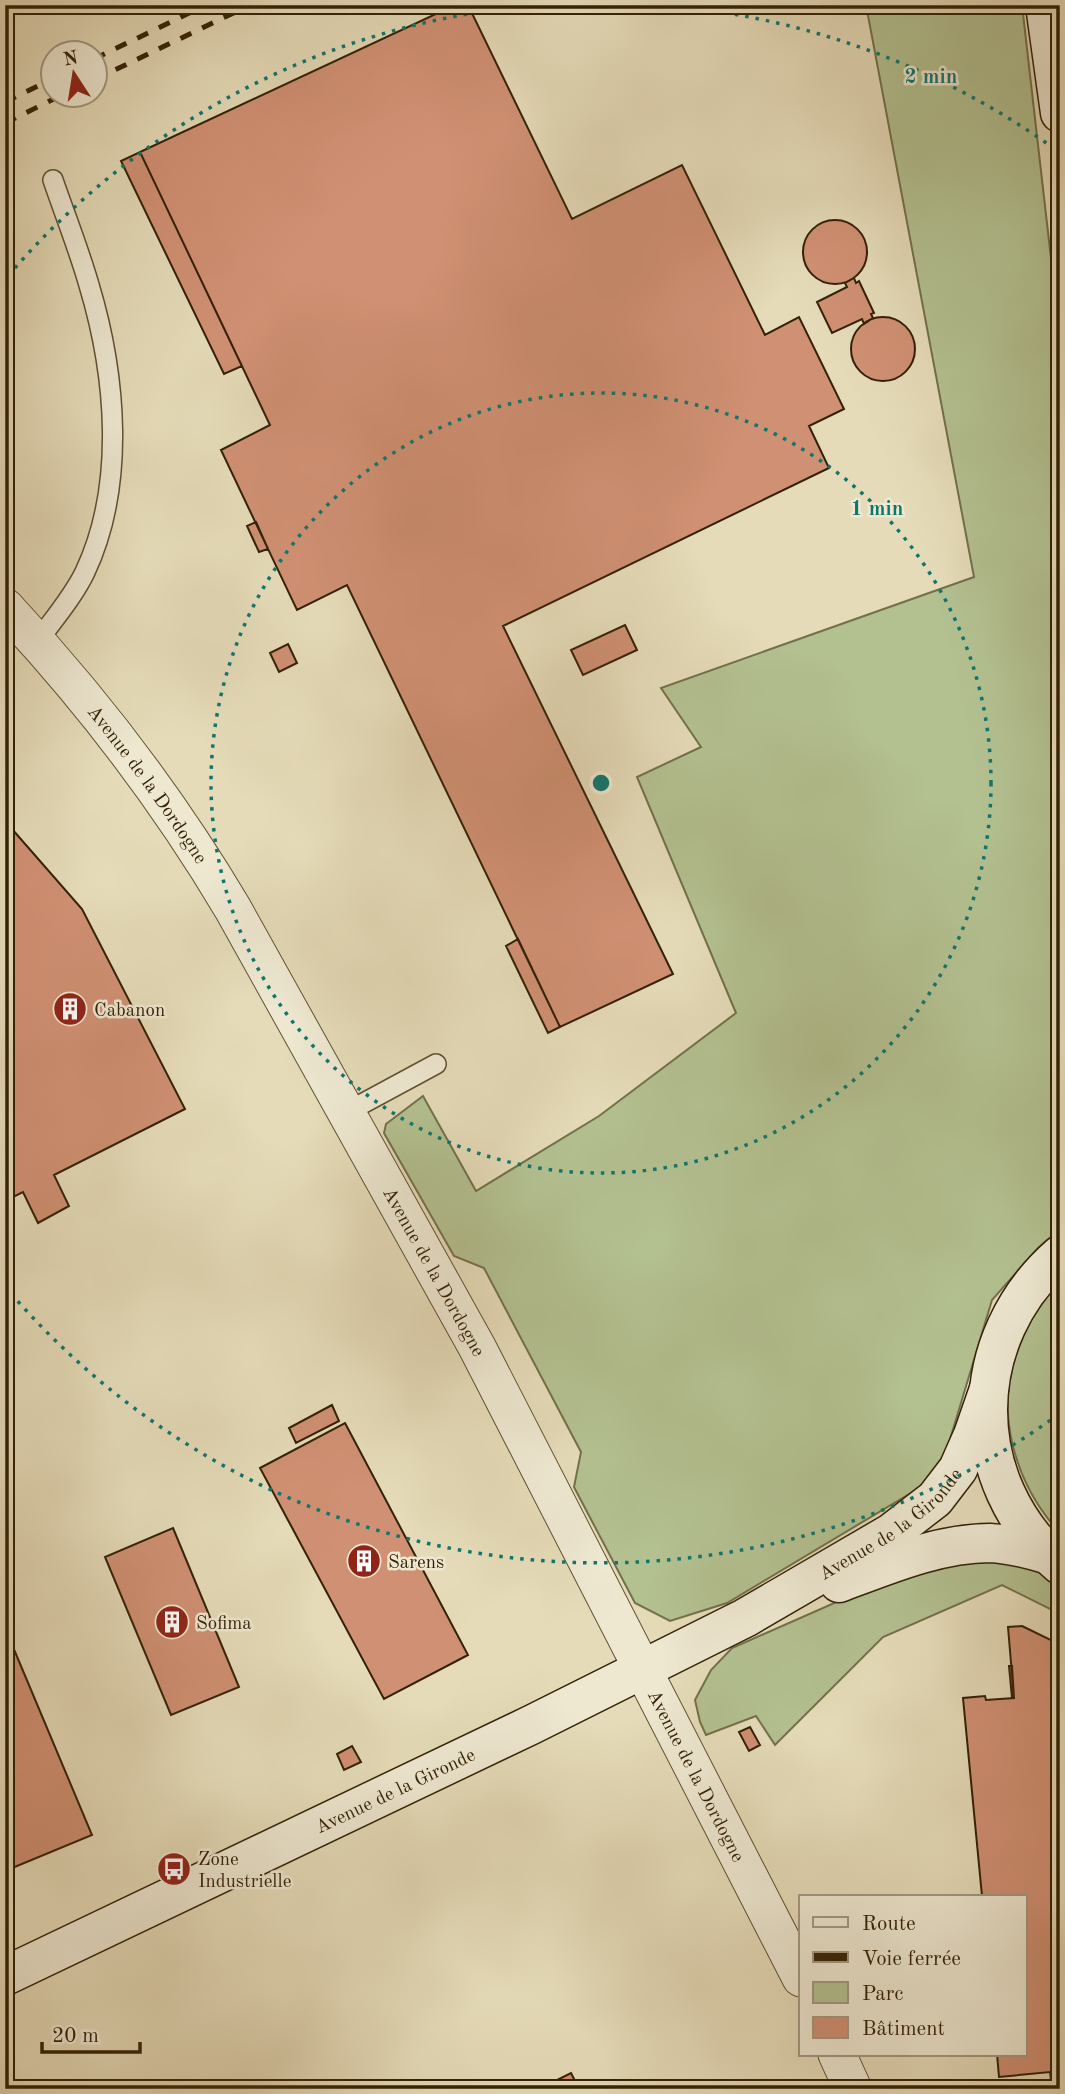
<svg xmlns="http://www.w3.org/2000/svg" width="1065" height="2094" viewBox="0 0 1065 2094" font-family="'Old Standard TT',serif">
<rect width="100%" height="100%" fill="#e5dbb8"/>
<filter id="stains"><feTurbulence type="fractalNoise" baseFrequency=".00286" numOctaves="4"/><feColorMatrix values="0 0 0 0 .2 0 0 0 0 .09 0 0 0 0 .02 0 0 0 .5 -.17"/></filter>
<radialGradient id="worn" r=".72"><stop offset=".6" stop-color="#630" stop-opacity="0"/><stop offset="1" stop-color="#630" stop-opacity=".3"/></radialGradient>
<path fill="#b3c090" stroke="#73704b" stroke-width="2" d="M866 5H1022L1060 337V1229L1038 1248 992 1300 948 1446 931 1481 727 1603 670 1621 635 1603 574 1487 581 1452 484 1268 454 1256 384 1133 386 1124 423 1096 476 1191 599 1116 736 1013 637 777 701 747 661 688 974 577Z
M1060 1280V1533C1014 1483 993 1409 1019 1344 1029 1320 1044 1300 1060 1280Z
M959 1553 1036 1566 1060 1584V1614L1002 1585 883 1637 775 1745 756 1716 706 1735 700 1722 695 1700 711 1670 732 1648 891 1578Z"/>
<path fill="#d09073" stroke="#332106" stroke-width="2" d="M455 5H468L572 219 682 165 765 335 799 317 844 409 809 426 829 468 503 626 673 974 560 1027 347 585 297 610 221 450 270 425 140 152Z
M140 152 242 366 224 374 121 161Z
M803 252a32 32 0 1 1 64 0a32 32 0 1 1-64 0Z
M854 278 856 283 859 281 874 313 871 314 873 318 864 324 862 319 832 333 817 302 847 287 845 283Z
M851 349a32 32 0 1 1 64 0a32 32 0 1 1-64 0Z
M256 522 268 549 259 552 247 526Z
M625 625 637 650 583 675 571 650Z
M288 644 297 663 279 672 270 653Z
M5 821 82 909 185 1109 54 1175 69 1206 38 1223 23 1192 5 1201Z
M518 939 560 1027 548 1033 506 946Z
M332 1405 339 1421 296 1443 289 1428Z
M345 1423 468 1655 384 1699 260 1468Z
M173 1528 239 1687 171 1715 105 1557Z
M1022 1626 1055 1642 1060 1648V2089H1052L1050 2072 999 2077 997 2054H1025V1896H982L963 1698 985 1696 986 1700 1014 1698 1008 1627Z
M5 1628 92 1835 5 1871Z
M1009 1666H1012L1014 1698H1012Z
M750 1727 760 1745 749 1751 739 1732Z
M352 1746 361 1762 344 1770 337 1754Z
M571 2073 579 2089H539Z"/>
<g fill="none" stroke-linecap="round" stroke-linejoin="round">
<g stroke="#605032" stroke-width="22">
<path id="lane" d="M37 642C53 620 73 597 85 572 126 485 116 375 89 285 79 250 65 215 53 180
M347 1112 436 1064"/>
</g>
<g stroke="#605032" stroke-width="39">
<g id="street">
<path id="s1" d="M5 607C91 699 169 801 233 909L477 1347 801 1978"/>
<path d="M837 2054 853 2089"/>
</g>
</g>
<g stroke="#332106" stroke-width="41">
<g id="secondary">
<path d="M1045 5 1060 113"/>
<path d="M1060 1255C965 1338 963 1481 1060 1565"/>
<path d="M839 1583C887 1565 939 1543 990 1543 1010 1544 1030 1549 1049 1555"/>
<path id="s2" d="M5 1976 531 1725 745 1618 891 1533 935 1499 958 1469 973 1435 989 1389"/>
</g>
</g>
<use href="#lane" stroke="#eee8d1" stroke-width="19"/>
<use href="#street" stroke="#eee8d1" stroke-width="37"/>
<use href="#secondary" stroke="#eee8d1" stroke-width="38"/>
<path stroke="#332106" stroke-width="5" stroke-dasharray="12 12" stroke-linecap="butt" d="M94 59 206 5
M94 80 250 5
M5 102 52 79
M5 123 64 94"/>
</g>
<g fill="none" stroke="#0f766e" stroke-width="3.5" stroke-dasharray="3.5 7">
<circle cx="601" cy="783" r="390"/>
<path d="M1059 1414A780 780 0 0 1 8 1290M8 276A780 780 0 0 1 540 5M662 5A780 780 0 0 1 1059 152"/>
</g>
<defs>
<g id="building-disc" transform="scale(1.75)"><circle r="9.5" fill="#8f2418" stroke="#eee8d1"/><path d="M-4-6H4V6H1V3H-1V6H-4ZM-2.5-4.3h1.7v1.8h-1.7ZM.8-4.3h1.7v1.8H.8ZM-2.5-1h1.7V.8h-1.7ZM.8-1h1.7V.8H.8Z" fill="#fff"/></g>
<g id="bus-disc" transform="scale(1.75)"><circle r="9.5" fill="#8f2418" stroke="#eee8d1"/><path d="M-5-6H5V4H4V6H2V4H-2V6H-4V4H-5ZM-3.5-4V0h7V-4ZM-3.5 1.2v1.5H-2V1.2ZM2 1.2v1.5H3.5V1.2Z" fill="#fff"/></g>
</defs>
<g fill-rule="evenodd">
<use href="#building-disc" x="70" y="1009"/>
<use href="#building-disc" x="364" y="1561"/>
<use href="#building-disc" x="172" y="1622"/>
<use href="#bus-disc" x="174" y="1869"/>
</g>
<g text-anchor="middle" stroke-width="5" stroke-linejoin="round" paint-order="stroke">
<g font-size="19" fill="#332106" stroke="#eee8d1">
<text dy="7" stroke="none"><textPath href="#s1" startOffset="228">Avenue de la Dordogne</textPath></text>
<text dy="7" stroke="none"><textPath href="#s1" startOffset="794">Avenue de la Dordogne</textPath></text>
<text dy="7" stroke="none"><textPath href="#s2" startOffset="996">Avenue de la Gironde</textPath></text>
<text dy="7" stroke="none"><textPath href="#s1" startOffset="1362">Avenue de la Dordogne</textPath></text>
<text dy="7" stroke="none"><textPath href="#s2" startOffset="432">Avenue de la Gironde</textPath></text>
</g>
<g font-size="19" fill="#332106" stroke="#eee8d1" text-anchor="start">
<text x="94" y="1016">Cabanon</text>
<text x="388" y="1568">Sarens</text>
<text x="196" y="1629">Sofima</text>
<text x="198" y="1865">Zone<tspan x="198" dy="22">Industrielle</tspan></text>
</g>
</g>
<circle cx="601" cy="783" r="10" fill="#0f766e" stroke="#eee8d1" stroke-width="3.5"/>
<g font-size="21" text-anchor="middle" font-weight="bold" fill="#0f766e" stroke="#eee8d1" stroke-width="5" stroke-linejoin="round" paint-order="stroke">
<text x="931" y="83">2 min</text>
<text x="877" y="515">1 min</text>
</g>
<rect width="1065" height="2094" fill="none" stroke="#e5dbb8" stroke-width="28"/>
<rect x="7" y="7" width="1051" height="2080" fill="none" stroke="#332106" stroke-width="3.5"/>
<rect x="14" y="14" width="1037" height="2066" fill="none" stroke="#332106" stroke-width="2"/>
<rect x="799" y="1895" width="228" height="161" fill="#eee8d1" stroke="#a39880" stroke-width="2"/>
<rect x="813" y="1917" width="35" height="10" fill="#eee8d1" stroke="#a39880" stroke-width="2"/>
<text x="862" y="1930" font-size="21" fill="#332106">Route</text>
<rect x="813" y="1952" width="35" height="10" fill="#332106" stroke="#a39880" stroke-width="2"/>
<text x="862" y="1965" font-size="21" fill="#332106">Voie ferrée</text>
<rect x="813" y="1982" width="35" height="21" fill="#b3c090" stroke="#a39880" stroke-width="2"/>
<text x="862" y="2000" font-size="21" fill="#332106">Parc</text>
<rect x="813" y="2017" width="35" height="21" fill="#d09073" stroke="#a39880" stroke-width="2"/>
<text x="862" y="2035" font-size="21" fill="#332106">Bâtiment</text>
<g transform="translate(74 74) rotate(348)"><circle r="33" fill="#eee8d1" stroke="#a39880" stroke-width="2"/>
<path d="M0-5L12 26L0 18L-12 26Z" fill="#8f2418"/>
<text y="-10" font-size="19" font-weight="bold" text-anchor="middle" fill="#332106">N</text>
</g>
<path d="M42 2042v10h98v-10" fill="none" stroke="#332106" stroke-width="3.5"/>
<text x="52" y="2042" font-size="21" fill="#332106" stroke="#eee8d1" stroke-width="5" paint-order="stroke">20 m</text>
<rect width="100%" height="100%" filter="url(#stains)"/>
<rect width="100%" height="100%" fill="url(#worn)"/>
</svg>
